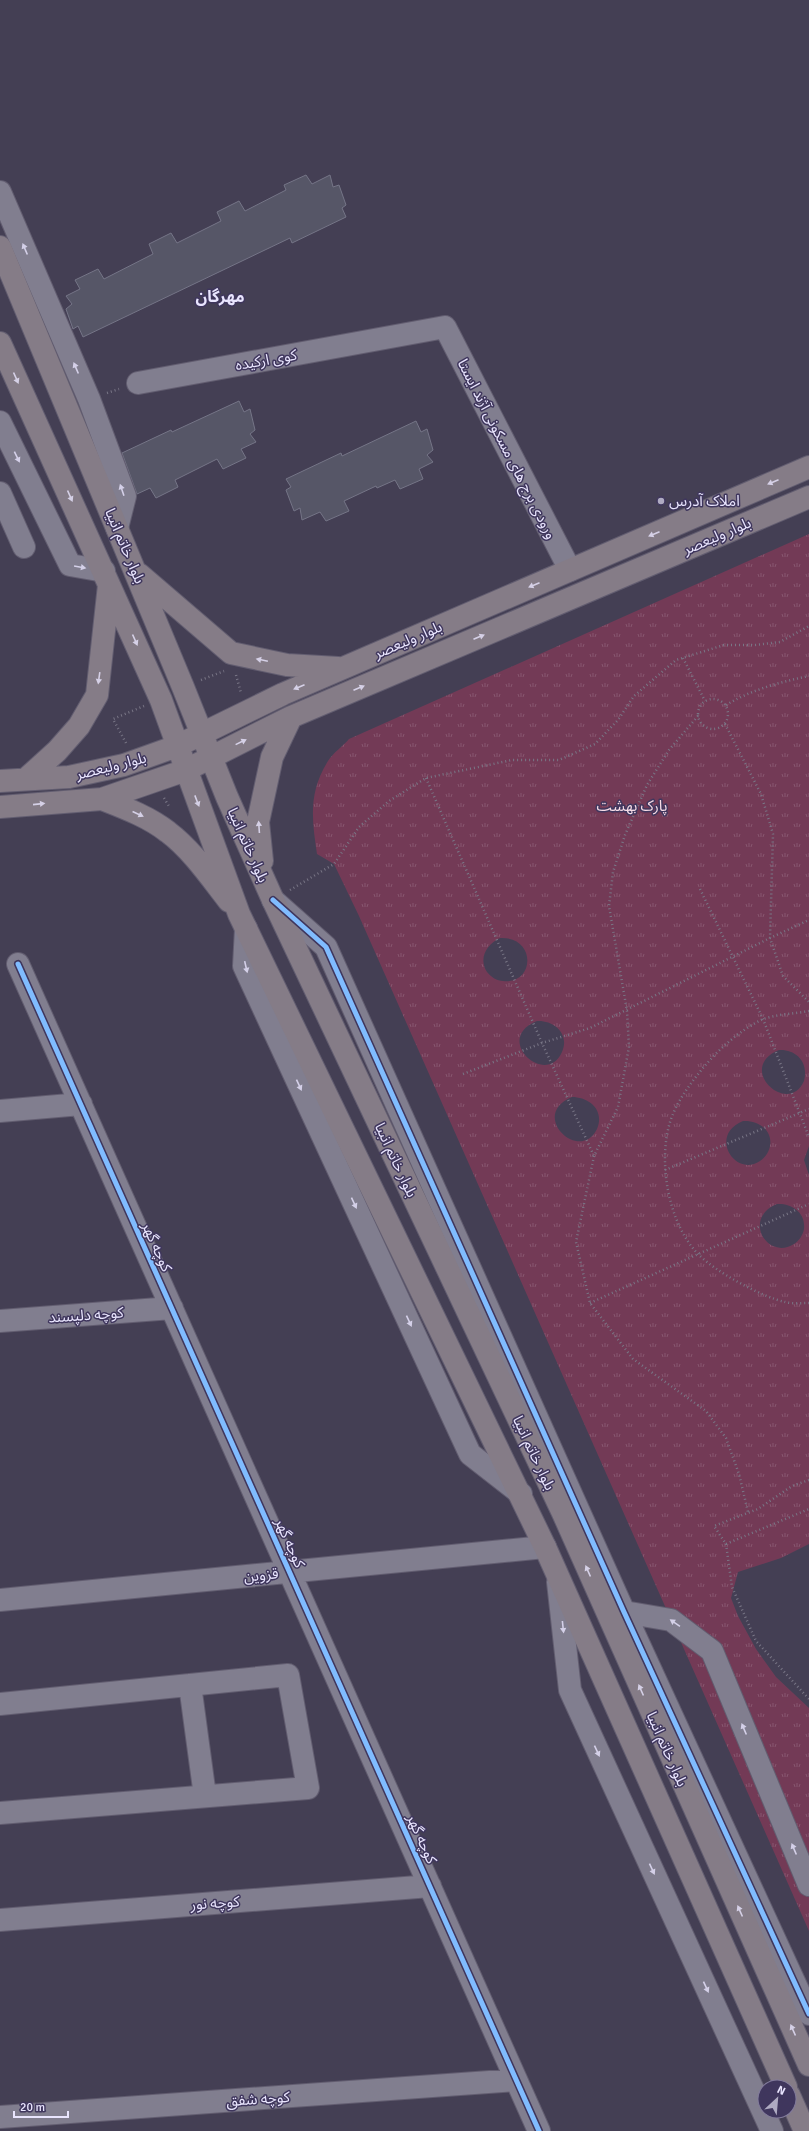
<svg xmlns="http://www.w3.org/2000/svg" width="809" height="2131" viewBox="0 0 809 2131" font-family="Signika,'Noto Sans Arabic',sans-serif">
<defs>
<pattern id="park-tufts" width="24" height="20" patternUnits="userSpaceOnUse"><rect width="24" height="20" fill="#733a56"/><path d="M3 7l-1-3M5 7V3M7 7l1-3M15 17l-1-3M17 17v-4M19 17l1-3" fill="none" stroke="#87566f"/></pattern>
</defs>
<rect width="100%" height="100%" fill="#443f54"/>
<path fill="url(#park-tufts)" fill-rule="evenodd" d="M809 534V1146L804 1160 809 1175V1544L781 1558 738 1572 731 1598 738 1616 756 1649 776 1677 809 1708V1931L359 916 334 864 317 854C312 820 308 793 328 761 333 753 343 746 349 739ZM500 938C537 936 535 985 503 981 497 981 491 977 487 972 478 958 487 944 500 938ZM537 1021C554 1020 570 1034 562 1052 546 1088 492 1039 537 1021ZM779 1050C796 1049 809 1062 804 1081 788 1117 735 1068 779 1050ZM572 1097C589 1097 605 1110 597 1129 580 1164 528 1115 572 1097ZM743 1121C758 1120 773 1130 770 1146 769 1152 765 1158 760 1161 735 1178 708 1135 743 1121ZM777 1204C791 1203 806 1212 804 1229 803 1235 799 1241 794 1244 767 1261 742 1218 777 1204Z"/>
<path fill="#565667" stroke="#757587" d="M306 175 312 184 330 175 333 187 339 185 346 205 342 208 346 217 292 243 290 238 83 337 78 326 73 329 66 309 72 304 66 296 80 289 75 280 98 269 104 279 153 254 149 244 171 233 177 243 221 221 217 212 239 201 245 211 286 190 284 185Z
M239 401 244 412 250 409 255 430 250 434 256 442 241 449 246 458 223 469 217 459 175 480 178 487 156 498 150 488 137 494 122 453 171 430 172 432Z
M416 421 421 432 427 429 433 450 427 455 433 462 419 469 423 479 400 489 395 480 377 488 376 486 344 501 349 511 326 521 320 512 302 520 300 508 294 511 286 490 291 487 286 479 341 453 342 456Z"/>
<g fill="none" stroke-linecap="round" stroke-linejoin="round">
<g stroke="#625d70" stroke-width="24">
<path id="minor" d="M0 192 89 399 125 496 117 528
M138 383 445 327 570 570
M0 422 70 565 104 571
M0 493 24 547
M273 900 326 947 624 1612 809 2014
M246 928 244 966 470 1454 521 1494
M18 964 539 2131
M0 1111 81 1104
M0 1321 172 1308
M558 1582 570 1690 772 2131
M0 1600 545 1547
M624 1612 671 1620 712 1651 809 1885
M190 1685 205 1796
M0 1704 288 1675 308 1788 0 1813
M0 1920 430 1886
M0 2117 516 2080"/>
</g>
<g stroke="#625d70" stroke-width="24">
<path id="major" d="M0 247 183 687 227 797 273 900 563 1513 809 2065
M0 343 161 700 239 914 545 1547 786 2087
M139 574 231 653 287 665 338 668
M26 779 57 751 79 726 97 695 109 585
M0 781 69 777 124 765 177 746 283 694 809 467
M102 799C125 808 149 817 168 832 192 850 211 878 229 901
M0 807 102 799 186 770 291 717 809 497
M262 861 258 822 272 757 291 717
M789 2095 805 2131"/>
</g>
<path stroke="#797686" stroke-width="2.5" stroke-dasharray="1 3" stroke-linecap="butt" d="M107 393 119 389
M683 658 705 701
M236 675 241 693
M201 680 224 671
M698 714a15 15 0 1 1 30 0a15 15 0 1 1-30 0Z
M726 705C751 690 780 682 809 676
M698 716 669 750 647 785 625 835 613 872 609 906 627 1011 629 1047 618 1107 594 1156 576 1242 590 1303 633 1359 706 1411 726 1438 739 1474 748 1512
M725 724 761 794 773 834 770 938 783 976 809 1002
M126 743 113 719 144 706
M426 778 542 1043 594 1156
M164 798 170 808
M700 889 763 1019 809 1137
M290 890 334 864 359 827 389 801 426 778 512 760H559L595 744 618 720 634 696 676 660 724 645H755L780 642 809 626
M809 1011C794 1014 775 1014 761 1020 739 1031 719 1049 703 1068 690 1084 678 1100 671 1119 657 1160 668 1223 698 1254 714 1271 762 1297 785 1302 792 1304 801 1303 809 1303
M463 1074 542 1043 590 1028 770 938 809 920
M665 1170 809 1109
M590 1303 809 1204
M809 1480 792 1486 758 1509 714 1526 726 1544 809 1509
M726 1544 732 1587 756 1641 809 1699"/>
<use href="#minor" stroke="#817e8f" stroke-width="22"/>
<use href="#major" stroke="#857c87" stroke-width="22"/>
<g stroke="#3f365d" stroke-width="8">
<path id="cycleway" d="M273 900 326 947 624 1612 809 2014
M18 964 539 2131"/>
</g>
<use href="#cycleway" stroke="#80bcff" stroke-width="5"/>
</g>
<defs><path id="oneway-solid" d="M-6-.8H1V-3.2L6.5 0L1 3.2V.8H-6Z"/></defs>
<g fill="#d4d0e8">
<use href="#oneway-solid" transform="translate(25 249) rotate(-113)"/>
<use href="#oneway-solid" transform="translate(76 368) rotate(-113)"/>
<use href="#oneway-solid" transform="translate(17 457) rotate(64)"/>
<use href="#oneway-solid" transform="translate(122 490) rotate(-109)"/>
<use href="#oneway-solid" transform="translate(80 567) rotate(10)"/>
<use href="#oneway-solid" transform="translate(246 967) rotate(77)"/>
<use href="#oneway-solid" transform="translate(299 1085) rotate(65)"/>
<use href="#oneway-solid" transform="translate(354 1203) rotate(65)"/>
<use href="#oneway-solid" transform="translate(409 1321) rotate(65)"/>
<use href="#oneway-solid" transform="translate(675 1623) rotate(-146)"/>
<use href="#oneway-solid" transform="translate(563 1627) rotate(84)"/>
<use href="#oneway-solid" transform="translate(744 1729) rotate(-113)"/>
<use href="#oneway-solid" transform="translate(597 1751) rotate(65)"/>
<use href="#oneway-solid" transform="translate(794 1849) rotate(-113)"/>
<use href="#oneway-solid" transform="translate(652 1869) rotate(65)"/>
<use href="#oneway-solid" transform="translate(706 1987) rotate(65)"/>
</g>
<g fill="#d5d0e6">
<use href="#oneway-solid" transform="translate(16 378) rotate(66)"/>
<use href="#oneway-solid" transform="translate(773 482) rotate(157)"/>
<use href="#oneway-solid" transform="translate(70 496) rotate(66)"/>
<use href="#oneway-solid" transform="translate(654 534) rotate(157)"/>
<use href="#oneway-solid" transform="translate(534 585) rotate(157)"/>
<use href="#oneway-solid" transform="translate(479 637) rotate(-23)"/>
<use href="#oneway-solid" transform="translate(135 640) rotate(66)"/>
<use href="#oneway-solid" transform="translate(262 660) rotate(-168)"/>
<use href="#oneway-solid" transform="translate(99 678) rotate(98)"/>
<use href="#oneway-solid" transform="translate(299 687) rotate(157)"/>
<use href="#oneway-solid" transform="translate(359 688) rotate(-23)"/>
<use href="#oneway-solid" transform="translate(241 742) rotate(-26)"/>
<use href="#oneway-solid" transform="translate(197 801) rotate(69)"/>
<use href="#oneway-solid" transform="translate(39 804) rotate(-6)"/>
<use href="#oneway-solid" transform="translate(138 814) rotate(25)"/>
<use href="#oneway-solid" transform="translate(259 827) rotate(-94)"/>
<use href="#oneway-solid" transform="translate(588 1571) rotate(-114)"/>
<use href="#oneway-solid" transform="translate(641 1690) rotate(-114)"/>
<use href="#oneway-solid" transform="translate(740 1911) rotate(-114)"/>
<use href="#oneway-solid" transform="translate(793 2030) rotate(-114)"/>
</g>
<circle fill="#afabc2" stroke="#3f365d" stroke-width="1.5" cx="661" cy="501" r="4"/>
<g text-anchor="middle" stroke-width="3" stroke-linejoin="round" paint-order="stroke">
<g font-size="15" fill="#e9e5fe" stroke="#3f365d">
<text transform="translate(266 360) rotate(-10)" y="5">کوی ارکیده</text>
<text transform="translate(507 449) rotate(63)" y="5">ورودی برج های مسکونی آژند ایستا</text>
<text transform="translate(717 536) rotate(-23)" y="5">بلوار ولیعصر</text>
<text transform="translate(125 546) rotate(67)" y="5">بلوار خاتم انبیا</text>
<text transform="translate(408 640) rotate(-23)" y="5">بلوار ولیعصر</text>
<text transform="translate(111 766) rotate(-14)" y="5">بلوار ولیعصر</text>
<text transform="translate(248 845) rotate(66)" y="5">بلوار خاتم انبیا</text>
<text transform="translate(396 1160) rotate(65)" y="5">بلوار خاتم انبیا</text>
<text transform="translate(157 1247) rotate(66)" y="5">کوچه گهر</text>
<text transform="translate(86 1315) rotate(-4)" y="5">کوچه دلپسند</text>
<text transform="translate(534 1453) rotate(65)" y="5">بلوار خاتم انبیا</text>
<text transform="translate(290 1543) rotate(66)" y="5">کوچه گهر</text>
<text transform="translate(261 1575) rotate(-6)" y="5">قزوین</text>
<text transform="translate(667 1749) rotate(66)" y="5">بلوار خاتم انبیا</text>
<text transform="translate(422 1839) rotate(66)" y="5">کوچه گهر</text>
<text transform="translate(215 1903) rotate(-4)" y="5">کوچه نور</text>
<text transform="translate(258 2099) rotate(-4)" y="5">کوچه شفق</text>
</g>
<g font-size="15" fill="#e9e5fe" stroke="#3f365d" text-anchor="start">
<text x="669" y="506">املاک آدرس</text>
</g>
<g font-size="15" fill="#f7dbe6" stroke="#3f365d">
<text x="632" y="811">پارک بهشت</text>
</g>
<g font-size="16" font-weight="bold" fill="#e9e5fe" stroke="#3f365d">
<text x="220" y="302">مهرگان</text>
</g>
</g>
<g transform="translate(777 2099) rotate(26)"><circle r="19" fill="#3f365d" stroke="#837c9d"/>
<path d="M0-3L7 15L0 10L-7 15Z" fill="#afabc2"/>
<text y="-6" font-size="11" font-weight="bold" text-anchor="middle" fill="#e9e5fe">N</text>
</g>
<path d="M14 2111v6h54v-6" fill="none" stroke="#e9e5fe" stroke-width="2"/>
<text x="20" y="2111" font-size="12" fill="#e9e5fe" stroke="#3f365d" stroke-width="3" paint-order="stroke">20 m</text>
</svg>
